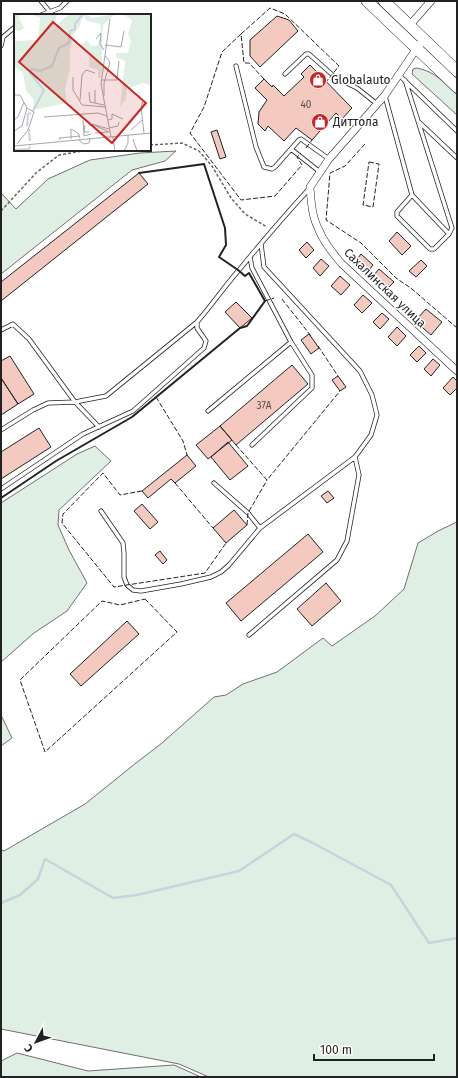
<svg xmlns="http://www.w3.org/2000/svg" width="458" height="1078" viewBox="0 0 458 1078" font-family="'Fira Sans',sans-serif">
<rect width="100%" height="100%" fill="#fff"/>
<path fill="#e0efe3" stroke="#6f6f6f" d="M417 68C436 72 443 82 457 95V115L412 74 413 69Z
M176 151 165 161 132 170 1 274V193L16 209 48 179 90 160 140 153Z
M95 446 111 461 59 510 58 525 69 550 87 583 67 611 34 633 1 662V503L77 454Z
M457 522V1077H209L179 1064 1 1029V850L4 851 85 804 136 763 162 743 214 697 226 695 243 684 277 672 323 638 332 646 375 616 404 589 418 543 438 531Z
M1 715 12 738 1 746Z
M17 1053 88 1071 174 1065 201 1077H1V1061Z"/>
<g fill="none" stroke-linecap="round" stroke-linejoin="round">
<path stroke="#c7d3dd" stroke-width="2.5" d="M1 903 20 895 38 879 45 859 113 898 137 895 239 871 294 834 313 843 391 885 429 943 457 938"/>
</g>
<path fill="#f3c9c0" stroke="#222" d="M277 16 289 20 298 31 260 67 250 56V40Z
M310 65 352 108 342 119 336 113 312 140 296 128 284 141 268 126 265 131 258 124 259 112 267 100 255 88 264 79 272 87 273 85 284 96 304 77 301 74Z
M217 130 226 157 220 159 211 132Z
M139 173 148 184 1 301V282Z
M397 232 411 246 402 255 389 241Z
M307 242 314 250 306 258 299 250Z
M361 254 373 265 366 274 354 263Z
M321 259 329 266 320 276 313 268Z
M421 260 427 266 416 277 409 271Z
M379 269 394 282 388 288 374 275Z
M340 276 350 285 341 295 331 286Z
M363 295 372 303 362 313 354 305Z
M236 302 252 318 240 328 225 312Z
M426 309 442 322 431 335 415 321Z
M382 313 389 319 380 329 373 322Z
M397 327 406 336 397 346 388 337Z
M309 334 319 348 311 354 301 340Z
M419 346 426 353 417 362 410 355Z
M10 356 34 394 18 404 1 378V361Z
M433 359 440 365 431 376 424 369Z
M292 365 308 384 236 445 220 426Z
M338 376 346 387 340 391 332 380Z
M453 377 457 381V388L450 395 443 388Z
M1 378 18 404 1 415Z
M220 426 232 440 208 459 196 445Z
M39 428 51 447 1 479V452Z
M228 442 248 466 230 480 211 457Z
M187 455 196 466 175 483 171 479 148 498 142 491Z
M328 491 334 498 327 503 321 496Z
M142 504 158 522 150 529 134 511Z
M234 510 247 525 226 543 213 528Z
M308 534 323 552 241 621 226 603Z
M160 551 167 560 163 564 155 555Z
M326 583 341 601 312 626 297 609Z
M127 621 139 634 81 686 70 674Z"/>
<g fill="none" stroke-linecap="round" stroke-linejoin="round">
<g stroke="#222" stroke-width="5">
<path id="lane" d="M41 1 50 12
M41 15 60 8 67 1
M1 46 3 37 15 27
M236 66 256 147 264 167 272 169 275 167 299 140 301 139 329 159
M285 74 306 54H309L336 78 357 88 377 104
M399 75 457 131
M385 96 412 195 449 234 452 228 405 80
M419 122 457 158
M291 149 320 172
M412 195 397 212V216L430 249H434L449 234
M250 257 252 268 291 342 312 375V388L252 445
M1 330 13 324 29 339 75 402 99 427
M208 411 291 342
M1 430 33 410 48 403 75 402 106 396 197 322
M214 483 248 513 260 528
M1 489 83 434 133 411 204 348 206 341 197 328V322C212 305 224 287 239 270 262 242 285 215 309 189
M101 511 123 543 124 553V577L127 585 133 590 141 591 181 584 211 577 221 572 229 565 260 528 355 457
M249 635 337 560 347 541 359 475 355 457 371 435 377 415 372 395 360 371 264 267 261 244"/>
</g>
<g stroke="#222" stroke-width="8">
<path id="street" d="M410 25 431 1
M424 39 417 48 385 95 329 159 310 187C311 201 312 216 318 228 323 241 332 252 341 263L457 371"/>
</g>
<g stroke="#222" stroke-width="12">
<path id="primary" d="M367 1 457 87
M384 1 457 71"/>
</g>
<path stroke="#646464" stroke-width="1.5" stroke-dasharray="3 2" stroke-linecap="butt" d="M150 145 182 143 199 151 212 166 231 198 245 214 267 227
M1 211 36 173 59 155 88 150"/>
<use href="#lane" stroke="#fff" stroke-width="3.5"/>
<use href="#street" stroke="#fff" stroke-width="7"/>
<use href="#primary" stroke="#fff" stroke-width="11"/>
<path stroke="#222" stroke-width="1" stroke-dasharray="5 2" stroke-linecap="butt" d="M241 34 222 52 204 107 190 133 241 200 275 196 302 165 297 157 301 153
M264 79 249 63H244L241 34 270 8 285 14 339 66 326 82
M365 144 345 166 330 173 326 220 361 243 396 278 412 289 457 328
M306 148 312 140
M369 162 379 164 373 207 363 205Z
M282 299 311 336
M265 301 274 298
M318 346 338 376
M156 397 183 441 187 455
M236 445 267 480 340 391
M175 483 213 528
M142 491 120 495 103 473 63 514 62 523 114 587 205 573 226 543
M247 525 248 513 267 480
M145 599 177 632 45 752 20 680 102 601 120 605Z"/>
<path stroke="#222" stroke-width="2" d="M1 498 56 461 132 417 240 328 247 326 265 301 249 273 245 276 238 270 219 257 226 245 225 228 204 164 139 173"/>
</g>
<defs>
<g id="shop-disc" transform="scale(0.9)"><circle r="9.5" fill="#c62828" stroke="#fff"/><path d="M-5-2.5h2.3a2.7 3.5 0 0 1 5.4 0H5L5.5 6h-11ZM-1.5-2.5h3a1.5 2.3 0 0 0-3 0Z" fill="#fff"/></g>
</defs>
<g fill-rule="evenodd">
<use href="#shop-disc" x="318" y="80"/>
<use href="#shop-disc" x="320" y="122"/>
</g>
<g text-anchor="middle" stroke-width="3" stroke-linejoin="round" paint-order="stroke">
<g font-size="10" fill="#564c4a">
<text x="306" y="108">40</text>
<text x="264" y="409">37А</text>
</g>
<g font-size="12" fill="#222" stroke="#fff" text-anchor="start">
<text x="331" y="84">Globalauto</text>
<text x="333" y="126">Диттола</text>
</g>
<g font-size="12" fill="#222" stroke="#fff">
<text transform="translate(385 288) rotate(44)" y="4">Сахалинская улица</text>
</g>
</g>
<g transform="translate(14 14)">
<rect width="137" height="137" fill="#fff"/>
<path d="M0 0H7L5 4 10 14 6 17 0 16ZM16 0H43L40 12 28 24 55 0H72L78 4 101 0 89 11 87 64H84V56L75 53V39L68 35V30L73 26 77 32 84 31 87 17 86 10 73 7 70 2 67 6 66 12 60 20 56 36V55L51 75 53 89 19 96 20 85 12 77 9 59 0 52V27L24 26 26 4ZM109 0H137V71L129 69 113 75 112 85 106 93 111 47 102 43V39H114L117 28 114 20 118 6Z" fill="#e0efe3"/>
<path fill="none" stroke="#c7d3dd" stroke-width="2" d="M19 97 30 76 16 59 18 55 26 57 38 52 45 34 55 29 56 17 61 15V10L69 0M13 112 14 100 17 99M15 115 16 127M0 136 15 135 16 132"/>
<path fill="none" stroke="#a7a7a7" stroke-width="1" d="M96 5 87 70 97 123M82 25 87 19 86 30 90 36M91 31 107 33 110 17M59 63V76L68 91 92 93M88 66H103L105 47M75 78 76 88 90 91M0 81H6L13 94 8 112 0 117M124 81 129 87 127 94 130 119M90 82V69L96 48 91 42M66 86 68 61 72 56 81 59M81 89V76M30 103 84 99 93 102M0 106 4 103 10 88M69 106 70 122 77 120M94 106 98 105V100L109 105M71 111 70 118H75M95 114 104 112 105 108M117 116 128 106M95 118 78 110 95 115M81 119 94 118M99 123 101 137M57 125V115L64 119 66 124M119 125 123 137M46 126 45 124 66 122M65 126 70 130 75 129 76 125M3 130 14 116 20 98 13 94M0 132 137 119M110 137 114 129V121"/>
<path fill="#c62828" fill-opacity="0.15" stroke="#c62828" stroke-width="2" d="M39 8 132 89 98 129 5 48Z"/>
<rect width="137" height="137" fill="none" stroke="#222" stroke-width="2"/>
</g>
<rect width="458" height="1078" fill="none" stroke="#222222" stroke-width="4"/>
<g transform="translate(36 1042) rotate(229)" stroke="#ffffff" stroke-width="3" paint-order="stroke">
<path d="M0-3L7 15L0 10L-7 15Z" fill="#222222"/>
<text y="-6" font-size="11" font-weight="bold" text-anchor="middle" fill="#222222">С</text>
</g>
<path d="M314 1054v6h120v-6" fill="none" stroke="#222222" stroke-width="2"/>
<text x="320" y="1054" font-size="12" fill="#222222" stroke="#ffffff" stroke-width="3" paint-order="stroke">100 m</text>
</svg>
